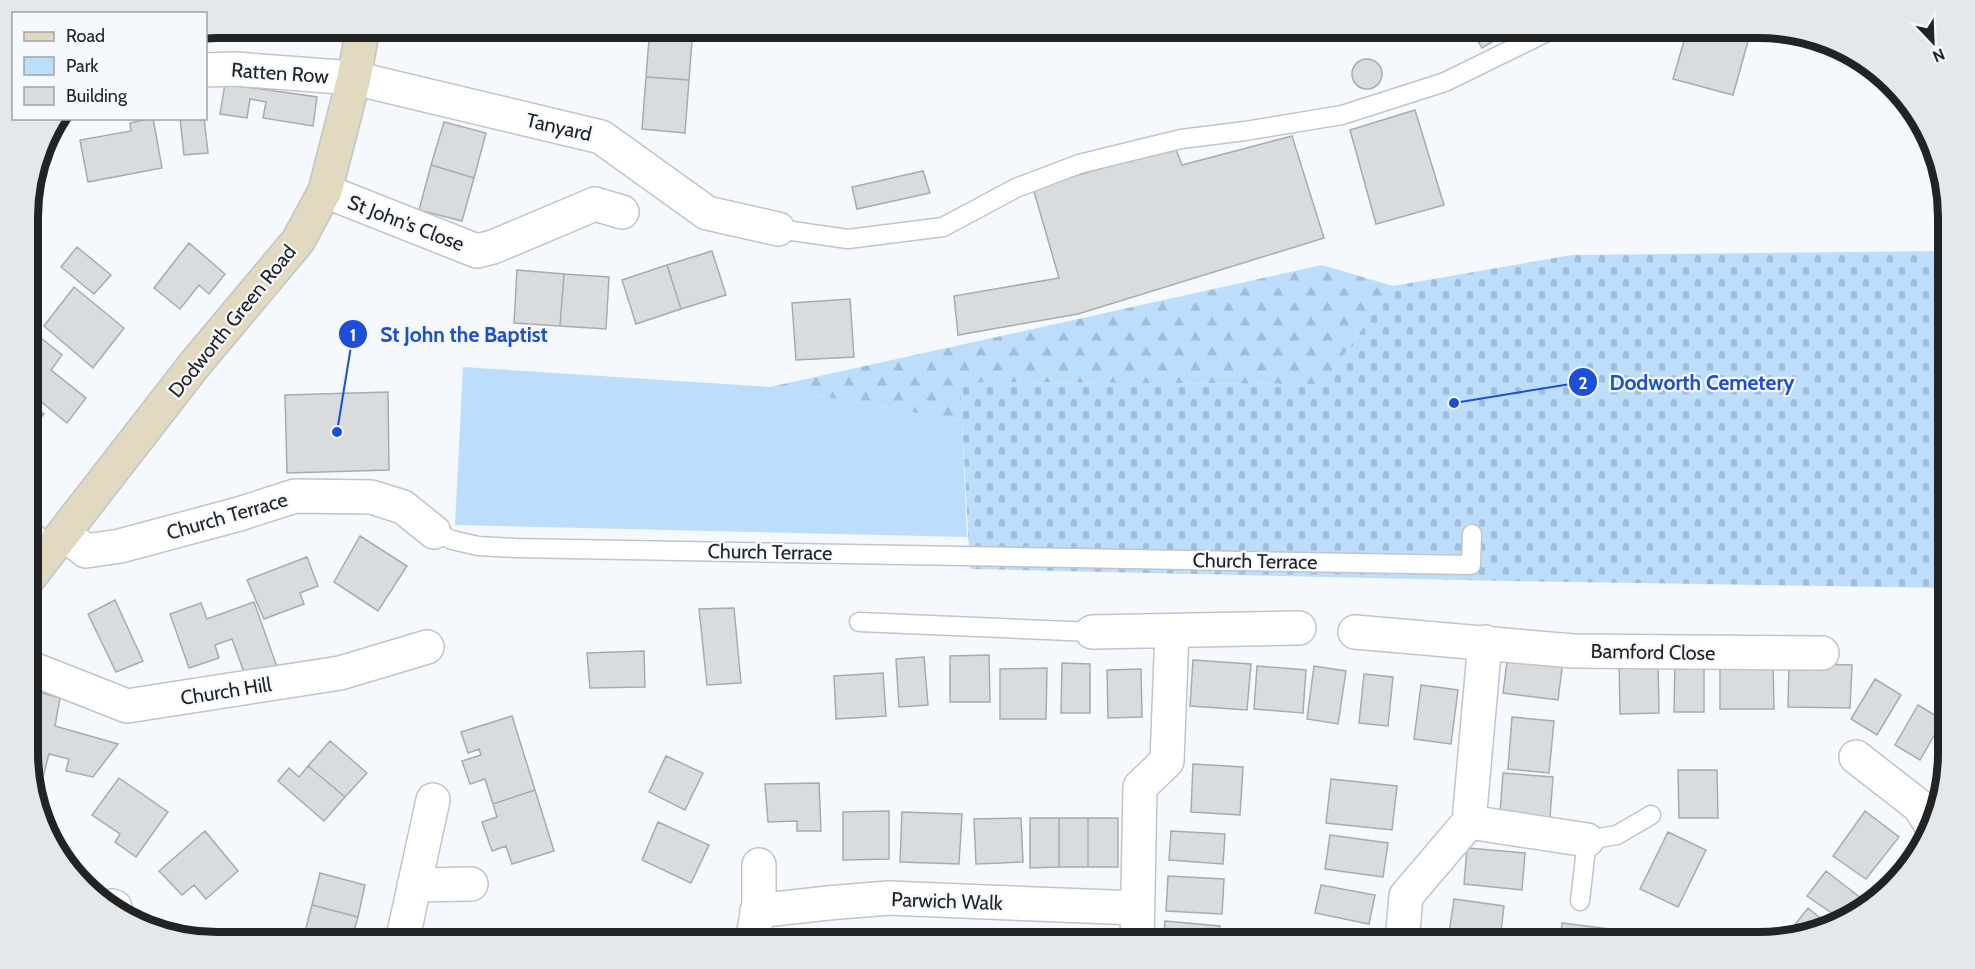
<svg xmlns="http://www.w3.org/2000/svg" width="1975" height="969" viewBox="0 0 1975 969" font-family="Cabin,sans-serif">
<defs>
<pattern id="forest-firs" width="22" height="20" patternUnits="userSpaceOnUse" patternTransform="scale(1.5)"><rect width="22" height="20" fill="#bdddfd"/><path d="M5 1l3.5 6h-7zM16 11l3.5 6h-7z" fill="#a2bdd9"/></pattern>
<pattern id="cemetery-stones" width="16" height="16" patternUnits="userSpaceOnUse" patternTransform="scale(1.5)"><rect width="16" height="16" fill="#bdddfd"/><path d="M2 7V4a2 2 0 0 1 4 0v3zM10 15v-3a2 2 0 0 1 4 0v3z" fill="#a2bdd9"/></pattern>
</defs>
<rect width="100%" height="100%" fill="#f5f8fc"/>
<path fill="#bdddfd" d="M463 367 770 387 962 421 967 537 455 525Z"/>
<path fill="url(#forest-firs)" d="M1322 265 1393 286 1323 384 961 382 962 421 770 387Z"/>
<path fill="url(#cemetery-stones)" d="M1947 251 1948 588 1509 581 970 569 960 382 1323 384 1393 286 1572 255Z"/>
<path fill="#d8dcdf" stroke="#a8abae" stroke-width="1.5" d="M255 27H299L298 33 255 29Z
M492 27H544L543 35Z
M650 27 693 28 689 80 646 77Z
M1470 27H1517L1482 48Z
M1688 27H1752L1733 95 1673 79Z
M1352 74a15 15 0 1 1 30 0a15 15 0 1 1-30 0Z
M646 77 689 80 685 133 642 129Z
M225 84 317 97 313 126 263 118 266 102 250 99 247 118 220 114Z
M1415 110 1444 205 1376 224 1350 130Z
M153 118 162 168 88 182 80 140 131 131 130 123Z
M180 118H204L208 153 184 155Z
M444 122 486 133 474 178 431 165Z
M1292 136 1324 238 1078 314 958 335 954 296 1059 278 1033 188 1175 147 1182 165Z
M431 165 474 178 462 221 419 210Z
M923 171 930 193 857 209 852 187Z
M189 243 225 274 209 294 199 285 180 309 154 288Z
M77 247 111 275 94 294 61 267Z
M712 251 726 295 681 309 667 265Z
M667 265 681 309 636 324 622 280Z
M517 270 564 274 560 326 514 323Z
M564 274 609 277 606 329 560 326Z
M74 287 124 328 93 368 44 326Z
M850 299 854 357 796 360 792 303Z
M36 334 62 355 51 370 86 398 67 423 28 391V345Z
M388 392 389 470 287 473 285 395Z
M28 403 44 414 28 435Z
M360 536 407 566 378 611 334 582Z
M307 557 318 586 300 593 304 604 264 619 247 580Z
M115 600 143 661 116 672 88 614Z
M254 602 277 667 246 678 232 639 215 645 219 658 189 668 170 614 201 603 207 619Z
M734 608 741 683 707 685 699 609Z
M644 651 645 687 590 688 587 653Z
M1508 654 1563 660 1558 700 1503 693Z
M989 655 990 702H950V656Z
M924 657 928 705 899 707 896 659Z
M1193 660 1251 664 1247 710 1190 706Z
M1619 660H1658L1659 713 1620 714Z
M1675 660H1704V712H1674Z
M1062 663 1090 664V713H1061Z
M1789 663 1852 665 1850 708 1788 707Z
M1773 665 1774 709H1720V666Z
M1257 666 1306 670 1303 713 1254 709Z
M1314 666 1346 671 1338 724 1307 719Z
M1047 668 1046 719H1000V669Z
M1141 669 1142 717 1108 718 1107 670Z
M883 673 886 716 836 719 834 676Z
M1364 674 1393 677 1388 726 1359 723Z
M1875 679 1901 695 1877 735 1851 719Z
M1421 685 1458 690 1451 744 1414 739Z
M28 689 60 698 55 726 118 744 93 777 66 771 69 759 49 754 43 777 29 773Z
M1918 705 1943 720 1920 760 1895 745Z
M512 716 535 790 493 804 485 779 470 784 462 761 481 755 479 749 468 753 461 732Z
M1512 717 1554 721 1549 773 1508 769Z
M330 741 367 773 345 797 308 766Z
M666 756 703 773 685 810 649 792Z
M1193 764 1243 767 1240 815 1191 812Z
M308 766 345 797 324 821 278 781 289 768 299 777Z
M1678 770H1717L1718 818H1679Z
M1503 773 1553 777 1550 817 1500 814Z
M119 778 168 812 136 857 115 842 120 834 92 815Z
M1331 779 1397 786 1392 830 1326 823Z
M819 783 821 831H797V821L768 822 765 784Z
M535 790 554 851 512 864 506 846 492 851 482 822 497 817 493 804Z
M889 811V859L843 860V812Z
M1865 811 1899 837 1866 879 1833 856Z
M902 812 962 814 959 864 900 862Z
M1021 818 1023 862 976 864 974 819Z
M1030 818H1059V867L1030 868Z
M1059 818H1088V867H1059Z
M1088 818H1118V867H1088Z
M658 822 709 845 691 883 642 860Z
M205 831 238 871 206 899 194 885 182 895 159 871Z
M1171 831 1225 834 1223 864 1169 860Z
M1668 832 1706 850 1678 907 1640 889Z
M1330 835 1388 843 1383 877 1325 869Z
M1467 848 1525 853 1522 890 1464 884Z
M1826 871 1862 899 1851 915 1839 918 1807 896Z
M320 873 365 885 358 917 312 905Z
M1168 876 1224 879 1222 914 1166 911Z
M1321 885 1375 895 1369 924 1315 913Z
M1454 899 1504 906 1500 940 1449 933Z
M312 905 358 917 351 942H328L304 935Z
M1808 908 1826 923 1786 936Z
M1165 921 1220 926 1219 942H1163Z
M1562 923 1617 930 1615 942H1560Z
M652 930 677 942H647Z
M1323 934 1365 939V942H1322Z"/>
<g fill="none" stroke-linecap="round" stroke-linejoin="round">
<g stroke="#c1c4c8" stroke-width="21">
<path id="lane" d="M778 229 848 239 943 227 1016 188 1079 164 1181 139 1245 131 1342 115 1445 82 1557 27
M434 532 452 540 478 546 516 548 1471 565 1472 534
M859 622 1092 632
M1580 901 1587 840 1617 835 1651 815"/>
</g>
<g stroke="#c1c4c8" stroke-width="36">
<path id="street" d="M206 70 235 69 354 78 601 137 707 213 778 229
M325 191 477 251 493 247 595 204 622 212
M64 534 86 551 120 546 239 514 295 496 371 497 403 507 434 532
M28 537 47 554
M1092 632 1299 628
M1355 632 1573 651 1822 653
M28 667 127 706 340 673 427 647
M1856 757 1919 806 1931 825
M1469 822 1587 840
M414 885 471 884
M112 906 115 907
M757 911 828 903 888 898 1137 908
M402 942 433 800
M752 942 759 903V865
M1137 942 1140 787 1167 761 1172 631
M1402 942 1406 896 1469 822 1485 642"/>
</g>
<g stroke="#c1c4c8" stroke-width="36">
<path id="secondary" d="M28 579 195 364 298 241 325 191 354 78 363 27"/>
</g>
<use href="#lane" stroke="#fff" stroke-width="18"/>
<use href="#street" stroke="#fff" stroke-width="33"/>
<use href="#secondary" stroke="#e2dac0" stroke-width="33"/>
</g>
<g text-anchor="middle" stroke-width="4.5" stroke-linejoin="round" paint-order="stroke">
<g font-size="20" fill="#222324" stroke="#f5f8fc">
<text transform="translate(280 73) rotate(4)" y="7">Ratten Row</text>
<text transform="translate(559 127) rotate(13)" y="7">Tanyard</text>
<text transform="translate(406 223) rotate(21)" y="7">St John's Close</text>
<text transform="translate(232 321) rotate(-51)" y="7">Dodworth Green Road</text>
<text transform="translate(227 516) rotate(-16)" y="7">Church Terrace</text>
<text transform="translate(770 552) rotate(1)" y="7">Church Terrace</text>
<text transform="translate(1255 561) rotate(1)" y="7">Church Terrace</text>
<text transform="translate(1653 652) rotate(1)" y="7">Bamford Close</text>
<text transform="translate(226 691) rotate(-9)" y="7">Church Hill</text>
<text transform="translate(947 901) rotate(2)" y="7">Parwich Walk</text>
</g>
</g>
<path d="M0 0H1975V969H0ZM217 38H1759A179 179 0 0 1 1938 217V753A179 179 0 0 1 1759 932H217A179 179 0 0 1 38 753V217A179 179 0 0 1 217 38Z" fill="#e4e7eb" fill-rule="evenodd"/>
<path fill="none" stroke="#222324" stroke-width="8" d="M217 38H1759A179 179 0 0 1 1938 217V753A179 179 0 0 1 1759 932H217A179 179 0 0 1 38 753V217A179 179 0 0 1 217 38Z"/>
<path fill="none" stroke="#1d4ed8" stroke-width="2" d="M337 432L353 334M1454 403L1583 382"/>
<g fill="#1d4ed8" stroke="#f5f8fc" stroke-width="2">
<circle cx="337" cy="432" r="6"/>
<circle cx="1454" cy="403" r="6"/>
<circle cx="353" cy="334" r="15"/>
<circle cx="1583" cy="382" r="15"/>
</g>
<g font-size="18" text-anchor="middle" font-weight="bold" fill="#fff">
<text x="353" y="341">1</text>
<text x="1583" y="389">2</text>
</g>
<g font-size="21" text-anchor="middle" font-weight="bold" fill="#1d4ed8" stroke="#f5f8fc" stroke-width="4.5" stroke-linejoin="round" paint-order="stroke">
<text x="464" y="342">St John the Baptist</text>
<text x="1702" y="390">Dodworth Cemetery</text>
</g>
<rect x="12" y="12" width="195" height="108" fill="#f5f8fc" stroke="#a1a3a6" stroke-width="1.5"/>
<rect x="24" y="32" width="30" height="9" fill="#e2dac0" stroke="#a1a3a6" stroke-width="1.5"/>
<text x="66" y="42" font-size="18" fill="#222324">Road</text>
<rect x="24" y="57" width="30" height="18" fill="#bdddfd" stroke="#a1a3a6" stroke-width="1.5"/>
<text x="66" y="72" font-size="18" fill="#222324">Park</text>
<rect x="24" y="87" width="30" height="18" fill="#d8dcdf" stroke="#a1a3a6" stroke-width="1.5"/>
<text x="66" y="102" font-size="18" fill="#222324">Building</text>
<g transform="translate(1933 42) rotate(157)" stroke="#f5f8fc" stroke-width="4.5" paint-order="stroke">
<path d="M0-4.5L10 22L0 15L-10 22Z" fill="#222324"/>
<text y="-9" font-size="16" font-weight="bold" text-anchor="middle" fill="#222324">N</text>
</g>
</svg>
